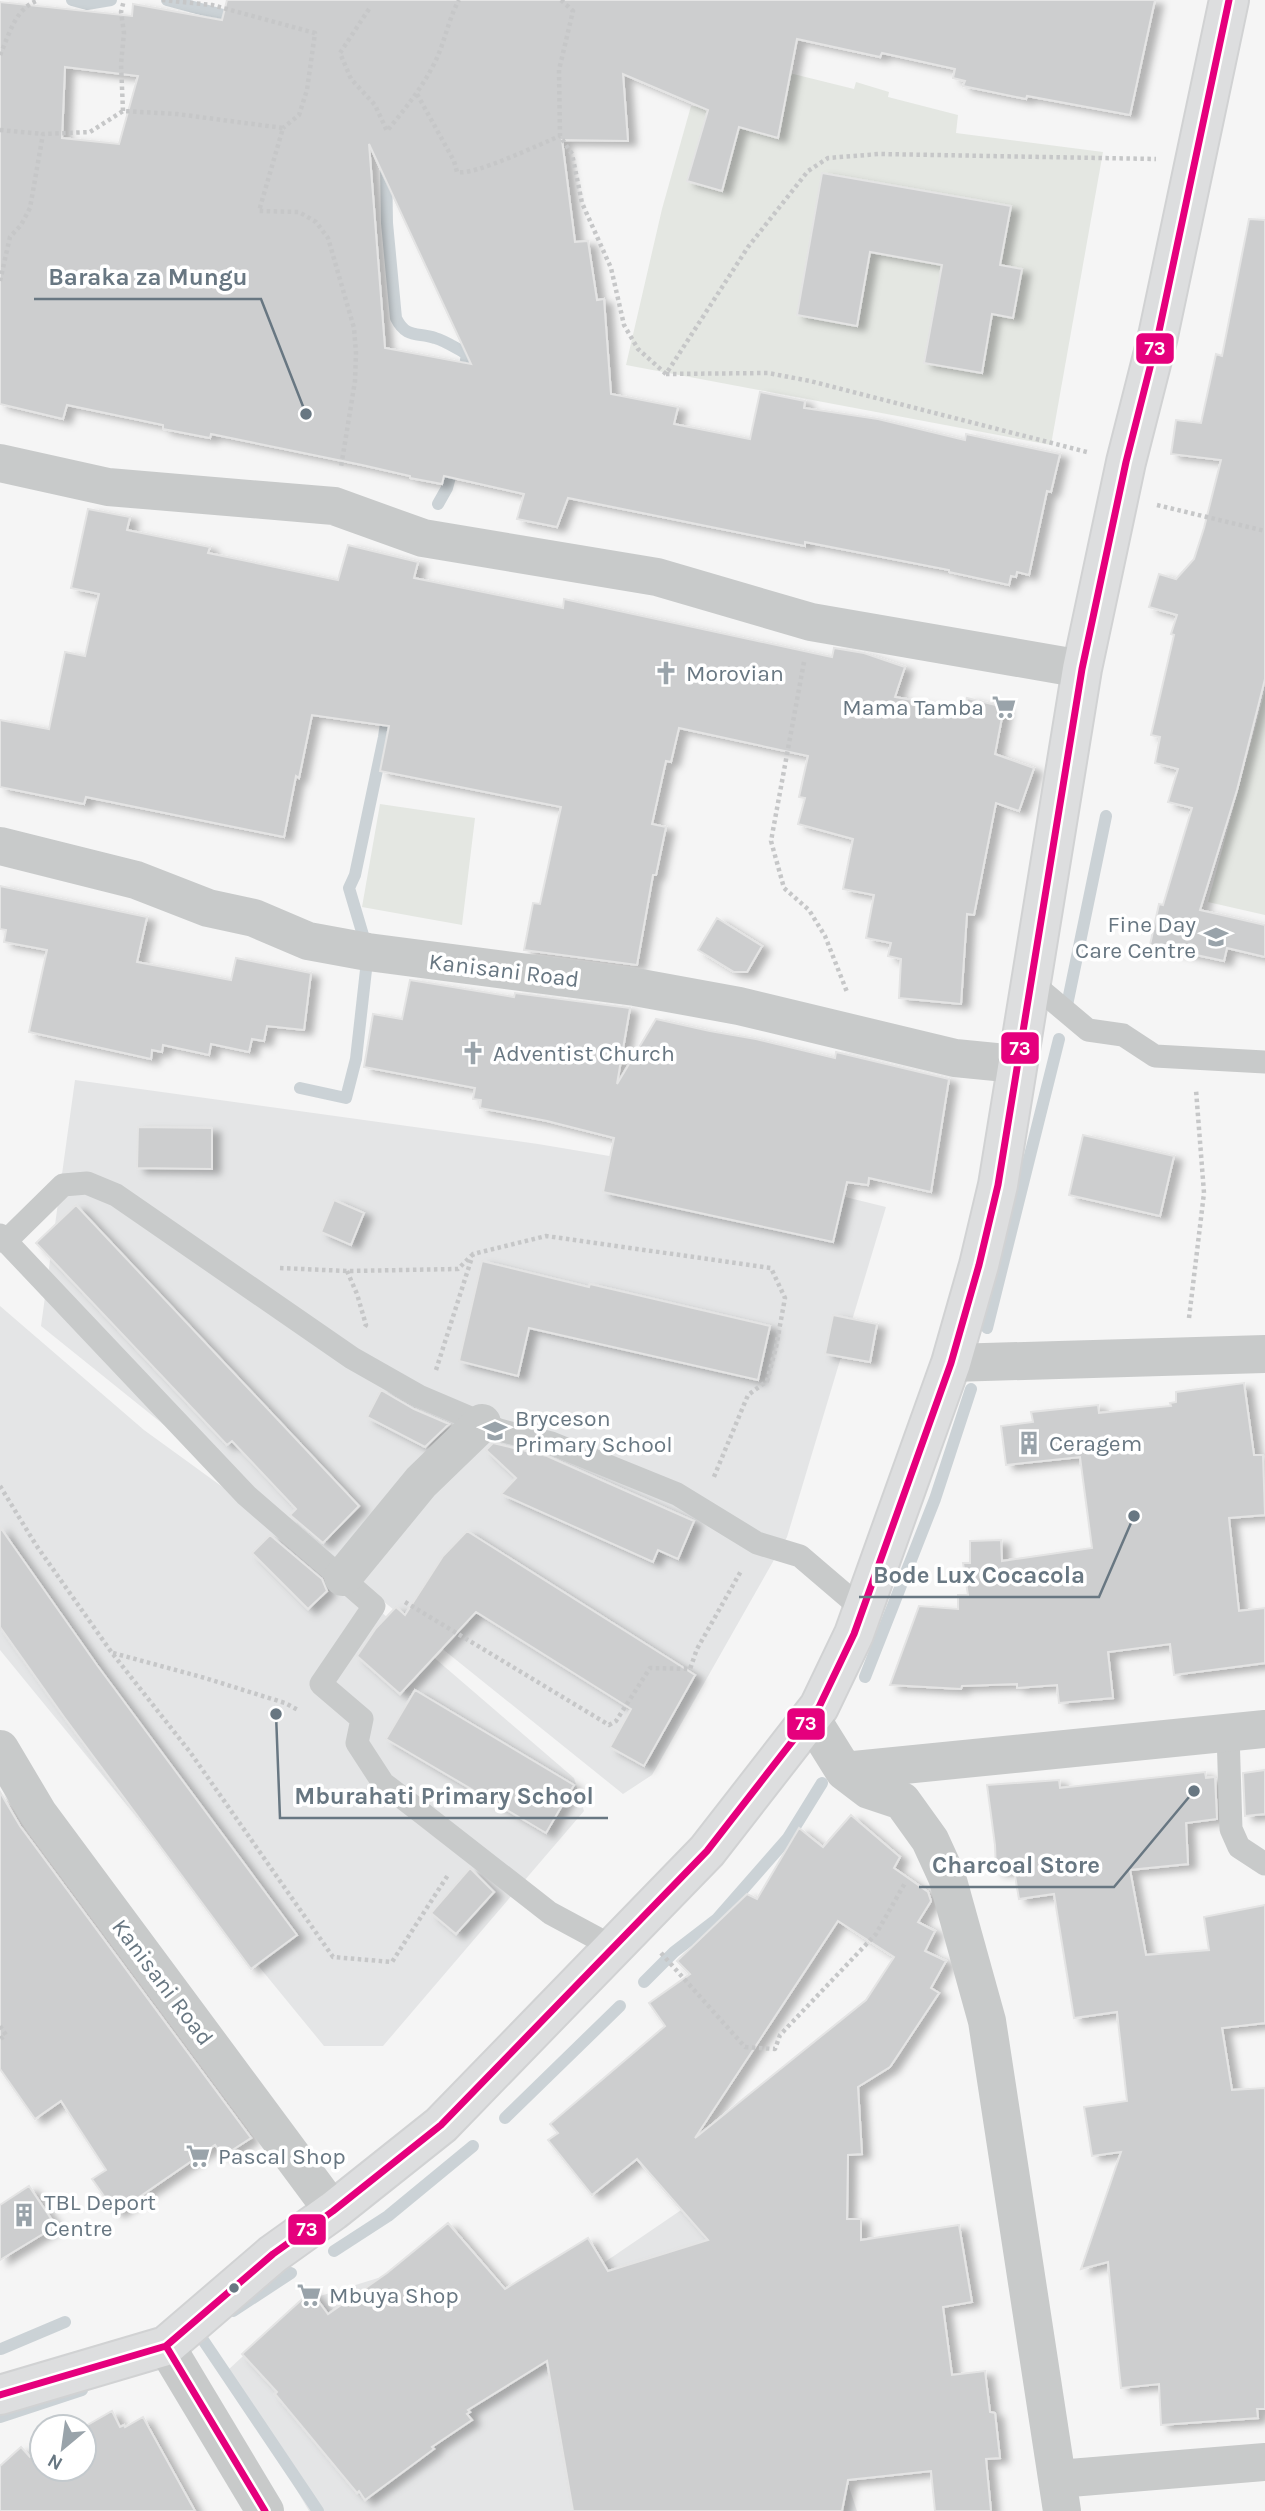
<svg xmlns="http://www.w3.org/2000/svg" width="1265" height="2511" viewBox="0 0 1265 2511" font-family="Karla,sans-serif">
<defs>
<filter id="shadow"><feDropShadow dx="8" dy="4.5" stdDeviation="3.5" flood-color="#0004"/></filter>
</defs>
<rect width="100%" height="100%" fill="#f5f5f5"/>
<path fill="#e4e5e6" d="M75 1080 538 1144 829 1193 886 1207 787 1537 652 1775 623 1794 41 1326Z
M0 1306 144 1430 308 1549 574 1778 584 1811 383 2046H324L0 1650Z
M712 2189 833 2439 857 2511H309L227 2371 301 2302 378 2278 448 2369Z"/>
<path fill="#e4e7e2" d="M720 56 854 89 856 82 889 92 888 97 958 115 956 133 1103 152 1051 445 626 365 662 209 691 106 703 107Z
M1265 691V915L1208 902Z
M380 804 475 818 462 925 362 907Z"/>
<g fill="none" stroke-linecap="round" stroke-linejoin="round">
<path stroke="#cbd2d6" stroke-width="12" d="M72 0 87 4 111 0
M167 0 238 19
M386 164 387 223 396 318C406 339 418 332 435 338 446 341 457 349 467 354L463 378
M438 504 447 488 454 462
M1066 1010 1106 816
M300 1088 346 1098 356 1059 368 952 349 888 355 875 384 737 388 710
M987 1328 1059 1039
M865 1677 935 1499 971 1389
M644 1982 674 1952 717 1919 788 1838 822 1783
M505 2118 620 2006
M334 2251 388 2216 473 2146
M233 2311 291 2273
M206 2329 199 2334 318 2511
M1 2349 65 2322
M0 2417 82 2390"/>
</g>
<path fill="#cdcecf" stroke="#e4e4e4" stroke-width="2" fill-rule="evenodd" filter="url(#shadow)" d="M227 0H1155L1130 115 1027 96 1026 99 963 86 965 81 953 78 955 69 882 53 880 57 797 39 778 138 739 127 722 191 687 181 708 110 623 74 628 141 562 140 575 242 588 241 597 300 604 299 611 394 678 407 674 424 750 439 760 392 805 401 804 408 878 419 965 440 966 434 1060 454 1051 492 1047 491 1029 575 1017 572 1016 577 1011 576 1009 585 949 572V570L805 542V546L568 498 557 527 517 519 524 494 444 476 442 484 410 478V476L362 465 211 434 210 438 163 429V425L67 405 63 419 0 404V2L132 16 133 4 222 20ZM65 67 138 76 119 144 62 138ZM369 144 471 364 385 348Z
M822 173 1011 206 1000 265 1022 269 1013 318 992 314 982 373 924 363 942 265 870 252 857 326 797 315Z
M1249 219 1265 220V679L1237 790 1200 910 1265 925V957L1227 948 1224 961 1150 945 1159 904 1163 905 1192 808 1168 802 1178 769 1155 763 1160 737 1151 735 1174 635 1171 634 1177 615 1149 607 1159 574 1176 579 1194 559 1204 528 1221 460 1171 454 1176 420 1201 423 1216 354 1222 356Z
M88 509 130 517 127 530 210 547 208 553 338 580 348 545 418 562 414 578 563 608 564 599 832 657 834 648 864 653 905 667 895 697 965 709 967 698 1004 707 995 754 1034 768 1019 811 996 803 974 915 967 914 961 1004 899 998 901 959 888 956 891 943 866 938 874 895 843 889 853 839 798 824 805 798 799 797 808 756 679 728 671 762 666 761 652 824 666 827 656 875H653L637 965 524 950 533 903 540 904 561 807 380 771 389 726 312 715 299 778 296 776 284 837 86 797 84 804 0 787V720L49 729 65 652 85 656 99 594 71 588Z
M0 886 147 917 137 962 231 980 236 958 311 973 304 1030 267 1026 264 1041 252 1039 249 1052 211 1044 209 1055 163 1045 162 1052 152 1050 151 1059 29 1032 47 950 4 942 6 930 0 929Z
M717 918 762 946 747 972H734L698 950Z
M410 980 514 997 515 993 630 1008 617 1084 656 1019 710 1031 756 1039 835 1058 836 1052 949 1079 931 1192 869 1178 868 1185 847 1182 833 1242 603 1192 614 1138 547 1121 480 1108 481 1100 473 1099 475 1088 364 1067 373 1014 402 1019Z
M138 1127 212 1128V1169L137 1168Z
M1083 1135 1174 1156 1160 1216 1069 1195Z
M334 1200 364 1213 351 1245 321 1232Z
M76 1205 359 1506 323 1543 290 1515 296 1509 232 1441 227 1445 36 1243Z
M482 1261 589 1287 590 1284 770 1326 758 1380 529 1328 518 1376 459 1361Z
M833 1315 877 1324 870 1362 825 1354Z
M1244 1383 1254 1455H1263L1265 1515 1229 1518 1239 1611 1265 1608V1663L1174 1675 1170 1644 1108 1652 1113 1698 1059 1703 1057 1685 1017 1688V1684L962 1686 961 1689 890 1685 919 1606 958 1609V1595H968L963 1563H970V1541L1001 1540 1002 1561 1092 1548 1080 1457 1006 1465 1001 1426 1033 1422 1031 1412 1098 1405 1099 1413 1171 1406 1170 1403 1176 1402V1392Z
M381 1390 414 1409 449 1424 425 1447 367 1417Z
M493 1443 547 1456 694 1521 678 1559 658 1550 653 1562 501 1494 516 1478 486 1450Z
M0 1527 97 1665 297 1935 251 1969 64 1717 0 1627Z
M467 1531 695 1675 644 1766 610 1747 631 1709 476 1612 400 1694 357 1656 376 1628 396 1607 405 1615 443 1556Z
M270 1535 322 1579 327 1591 308 1609 252 1553Z
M415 1690 574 1785 546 1833 386 1739Z
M1265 1770V1814L1245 1816 1243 1773Z
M1205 1772 1206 1778 1215 1777 1217 1819 1186 1823 1188 1864 1130 1870 1146 1955 1209 1950 1204 1917 1265 1905V2023L1222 2028 1232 2090 1265 2088V2409H1257L1258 2418 1161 2425 1159 2384 1121 2388 1108 2262 1081 2269 1121 2152 1092 2156 1084 2107 1127 2101 1117 2012 1074 2018 1054 1894 1019 1899 1014 1870 996 1871 995 1845 987 1785 1059 1780 1060 1788Z
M0 1792 20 1826 251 2138 223 2156 215 2145 116 2213 92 2179 106 2170 61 2101 35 2119 0 2069Z
M851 1815 900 1857 894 1868 928 1892 931 1901 918 1922 935 1931 925 1951 946 1961 931 1988 939 1993 890 2067 858 2087 862 2154 848 2155 847 2219H861V2240L959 2225 972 2302 943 2307 952 2375 985 2371 990 2412 995 2413 1000 2458 986 2459 991 2511H935L931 2471 848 2480 842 2511H573L547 2361 468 2410 470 2412 467 2414 472 2420 432 2447 434 2449 365 2500 359 2491 357 2493 275 2394 277 2392 242 2354 311 2291 328 2314 387 2273 448 2223 505 2289 588 2238 608 2271 708 2240 637 2159 592 2195 548 2140 558 2133 550 2124 665 2026 649 2003 690 1974 677 1961 747 1894 757 1899 799 1828 823 1847ZM838 1921 894 1957 866 2000 695 2138Z
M470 1868 494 1892 456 1934 431 1913Z
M29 2186 56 2226 0 2260V2205Z
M112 2411 120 2427 124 2425 125 2427 143 2417 195 2511H0V2466L21 2447 30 2457 42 2450V2469H84V2427Z"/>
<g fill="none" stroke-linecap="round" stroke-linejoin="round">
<g stroke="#d1d2d3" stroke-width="42">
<path id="secondary" d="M0 2395 166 2346 273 2254 333 2211 441 2125 707 1851 819 1707 854 1634 951 1363 979 1265 998 1185 1082 669 1126 462 1158 336 1229 0"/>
</g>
<path stroke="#c6c7c8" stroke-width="4.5" stroke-dasharray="3.5 3.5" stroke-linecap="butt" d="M162 0 212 5 315 33 307 90 299 115 283 128
M561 0 573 11 559 70 560 136 572 154 582 203 611 268 624 325 638 349 666 374 748 247 808 171 828 158 879 154 1156 159
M369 9 340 53 351 79 375 105 387 131C405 109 422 88 435 62 445 42 448 20 459 0
M0 55C10 33 15 8 39 0
M417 94 454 161 457 172C474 176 540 144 560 136
M123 111 121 64 124 33 121 12 124 0
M0 130 43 134
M0 281 10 237 21 225 30 208 43 134 90 132 123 111 177 114 283 128 259 211 299 212 316 222 328 238 354 328 356 353 355 381 341 467
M666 374 768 373 810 381 1087 452
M1157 505 1265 531
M804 662 771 841 784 888 809 910 825 936 847 992
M280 1268 347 1271 458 1269 472 1255
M347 1271 357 1294 366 1325 364 1328
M1189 1318 1204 1193 1196 1090
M436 1370 473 1254 546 1236 771 1268 785 1298 776 1347 767 1381 748 1395 713 1479
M0 1486 36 1545 112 1653 190 1752 333 1957 392 1962 448 1875
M405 1602 609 1725 616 1721 650 1668 690 1669 697 1649 741 1571
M113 1653 205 1678 285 1703 298 1710
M661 1953 745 2047 775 2049 780 2035 876 1934 905 1883
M0 2026 6 2035 0 2039"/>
<path stroke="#c8caca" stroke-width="23" d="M1031 982 1088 1030 1123 1035 1155 1056 1265 1062
M0 1235 246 1495 374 1606 321 1684 362 1719 357 1743 383 1783 422 1813 550 1913 615 1948
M5 1242 63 1185 87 1183 116 1195 352 1358 419 1396 499 1430 551 1443 677 1494 757 1543 800 1556 862 1609
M1228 1733 1231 1829 1239 1847 1265 1864"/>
<path stroke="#c8caca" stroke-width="38" d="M0 463 108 487 334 506 423 538 657 577 811 622 1082 669
M0 846 136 880 208 908 254 918 308 941 368 952 635 987 739 1006 955 1058 1016 1064
M951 1363 1265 1354
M343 1577 421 1482 482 1423
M811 1718 844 1771 869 1790 902 1801 930 1840 947 1877 987 2021 1062 2511
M0 1749 38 1813 333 2211
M844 1771 1265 1729
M1058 2479 1265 2462"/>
<path stroke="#c8caca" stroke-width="38" d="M166 2346 265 2511"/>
<use href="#secondary" stroke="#dddedf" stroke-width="38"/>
<g stroke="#fff" stroke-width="12">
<path id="bus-1" d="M166 2346 265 2511
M0 2395 166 2346 273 2254 333 2211 441 2125 707 1851 819 1707 854 1634 951 1363 979 1265 998 1185 1082 669 1126 462 1158 336 1229 0"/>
</g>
<use href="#bus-1" stroke="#e5007d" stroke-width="7"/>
</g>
<defs>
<g id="church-bare" transform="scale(1.89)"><path d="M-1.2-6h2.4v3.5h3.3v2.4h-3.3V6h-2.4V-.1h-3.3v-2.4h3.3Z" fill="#99a3aa" stroke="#fff" stroke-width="2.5" paint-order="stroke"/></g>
<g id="supermarket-bare" transform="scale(1.89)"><path d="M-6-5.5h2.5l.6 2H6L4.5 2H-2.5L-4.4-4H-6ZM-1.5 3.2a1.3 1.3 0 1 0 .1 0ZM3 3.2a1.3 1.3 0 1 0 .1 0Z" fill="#99a3aa" stroke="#fff" stroke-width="2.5" paint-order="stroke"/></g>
<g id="school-bare" transform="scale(1.89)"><path d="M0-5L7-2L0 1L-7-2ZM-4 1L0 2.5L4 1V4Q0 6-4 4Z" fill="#99a3aa" stroke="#fff" stroke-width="2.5" paint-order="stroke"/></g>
<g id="building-bare" transform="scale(1.89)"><path d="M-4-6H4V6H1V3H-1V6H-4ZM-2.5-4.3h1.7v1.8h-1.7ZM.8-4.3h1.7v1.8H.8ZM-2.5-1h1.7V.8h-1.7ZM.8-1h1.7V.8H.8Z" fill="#99a3aa" stroke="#fff" stroke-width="2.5" paint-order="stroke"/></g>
</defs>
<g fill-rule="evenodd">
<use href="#church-bare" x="666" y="673"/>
<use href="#supermarket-bare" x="1004" y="707"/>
<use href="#school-bare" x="1216" y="937"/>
<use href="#church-bare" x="473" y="1053"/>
<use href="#school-bare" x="495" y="1431"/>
<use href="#building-bare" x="1029" y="1443"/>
<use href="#supermarket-bare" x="198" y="2156"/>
<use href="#building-bare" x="24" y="2215"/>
<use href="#supermarket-bare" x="309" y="2295"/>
</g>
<circle fill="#687782" stroke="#fff" stroke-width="2.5" cx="234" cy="2288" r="6"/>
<g text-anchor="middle" stroke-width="7" stroke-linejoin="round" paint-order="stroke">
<g font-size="23" fill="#687782" stroke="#fff" text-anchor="start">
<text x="686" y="681">Morovian</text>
<text x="984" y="715" text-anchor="end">Mama Tamba</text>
<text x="1196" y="932" text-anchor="end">Fine Day<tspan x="1196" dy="26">Care Centre</tspan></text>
<text x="493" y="1061">Adventist Church</text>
<text x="515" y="1426">Bryceson<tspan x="515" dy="26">Primary School</tspan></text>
<text x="1049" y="1451">Ceragem</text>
<text x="218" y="2164">Pascal Shop</text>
<text x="44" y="2210">TBL Deport<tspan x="44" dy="26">Centre</tspan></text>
<text x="329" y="2303">Mbuya Shop</text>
</g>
<g font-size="23" fill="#687782" stroke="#fff">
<text transform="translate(504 970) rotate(7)" y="8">Kanisani Road</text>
<text transform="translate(163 1982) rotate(53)" y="8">Kanisani Road</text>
</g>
</g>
<path fill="none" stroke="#687782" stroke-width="2.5" d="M306 414L261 299H34M1134 1516L1099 1597H859M276 1714L280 1818H608M1194 1791L1114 1887H919"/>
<g fill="#687782" stroke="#fff" stroke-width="2.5">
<circle cx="306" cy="414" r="7"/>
<circle cx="1134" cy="1516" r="7"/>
<circle cx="276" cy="1714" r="7"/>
<circle cx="1194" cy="1791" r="7"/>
</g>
<g font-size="24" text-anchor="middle" font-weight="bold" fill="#687782" stroke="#fff" stroke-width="7" stroke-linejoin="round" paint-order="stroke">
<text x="148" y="285">Baraka za Mungu</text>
<text x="979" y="1583">Bode Lux Cocacola</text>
<text x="444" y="1804">Mburahati Primary School</text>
<text x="1016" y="1873">Charcoal Store</text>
</g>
<g stroke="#fff" stroke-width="2.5">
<rect x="1135" y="332" width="40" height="33" rx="7" fill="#e5007d"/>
<rect x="1000" y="1031" width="40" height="34" rx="7" fill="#e5007d"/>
<rect x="786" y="1707" width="40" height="34" rx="7" fill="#e5007d"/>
<rect x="287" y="2213" width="40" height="33" rx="7" fill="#e5007d"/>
</g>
<g font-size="19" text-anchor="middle" font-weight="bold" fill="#fff">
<text x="1155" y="355">73</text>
<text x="1020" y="1055">73</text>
<text x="806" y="1730">73</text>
<text x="307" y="2236">73</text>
</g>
<g transform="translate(63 2448) rotate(209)"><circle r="33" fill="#ffffff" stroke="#c3c9cd" stroke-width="2"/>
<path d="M0-5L12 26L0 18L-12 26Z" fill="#99a3aa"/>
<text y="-10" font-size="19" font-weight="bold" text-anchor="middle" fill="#687782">N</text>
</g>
</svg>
